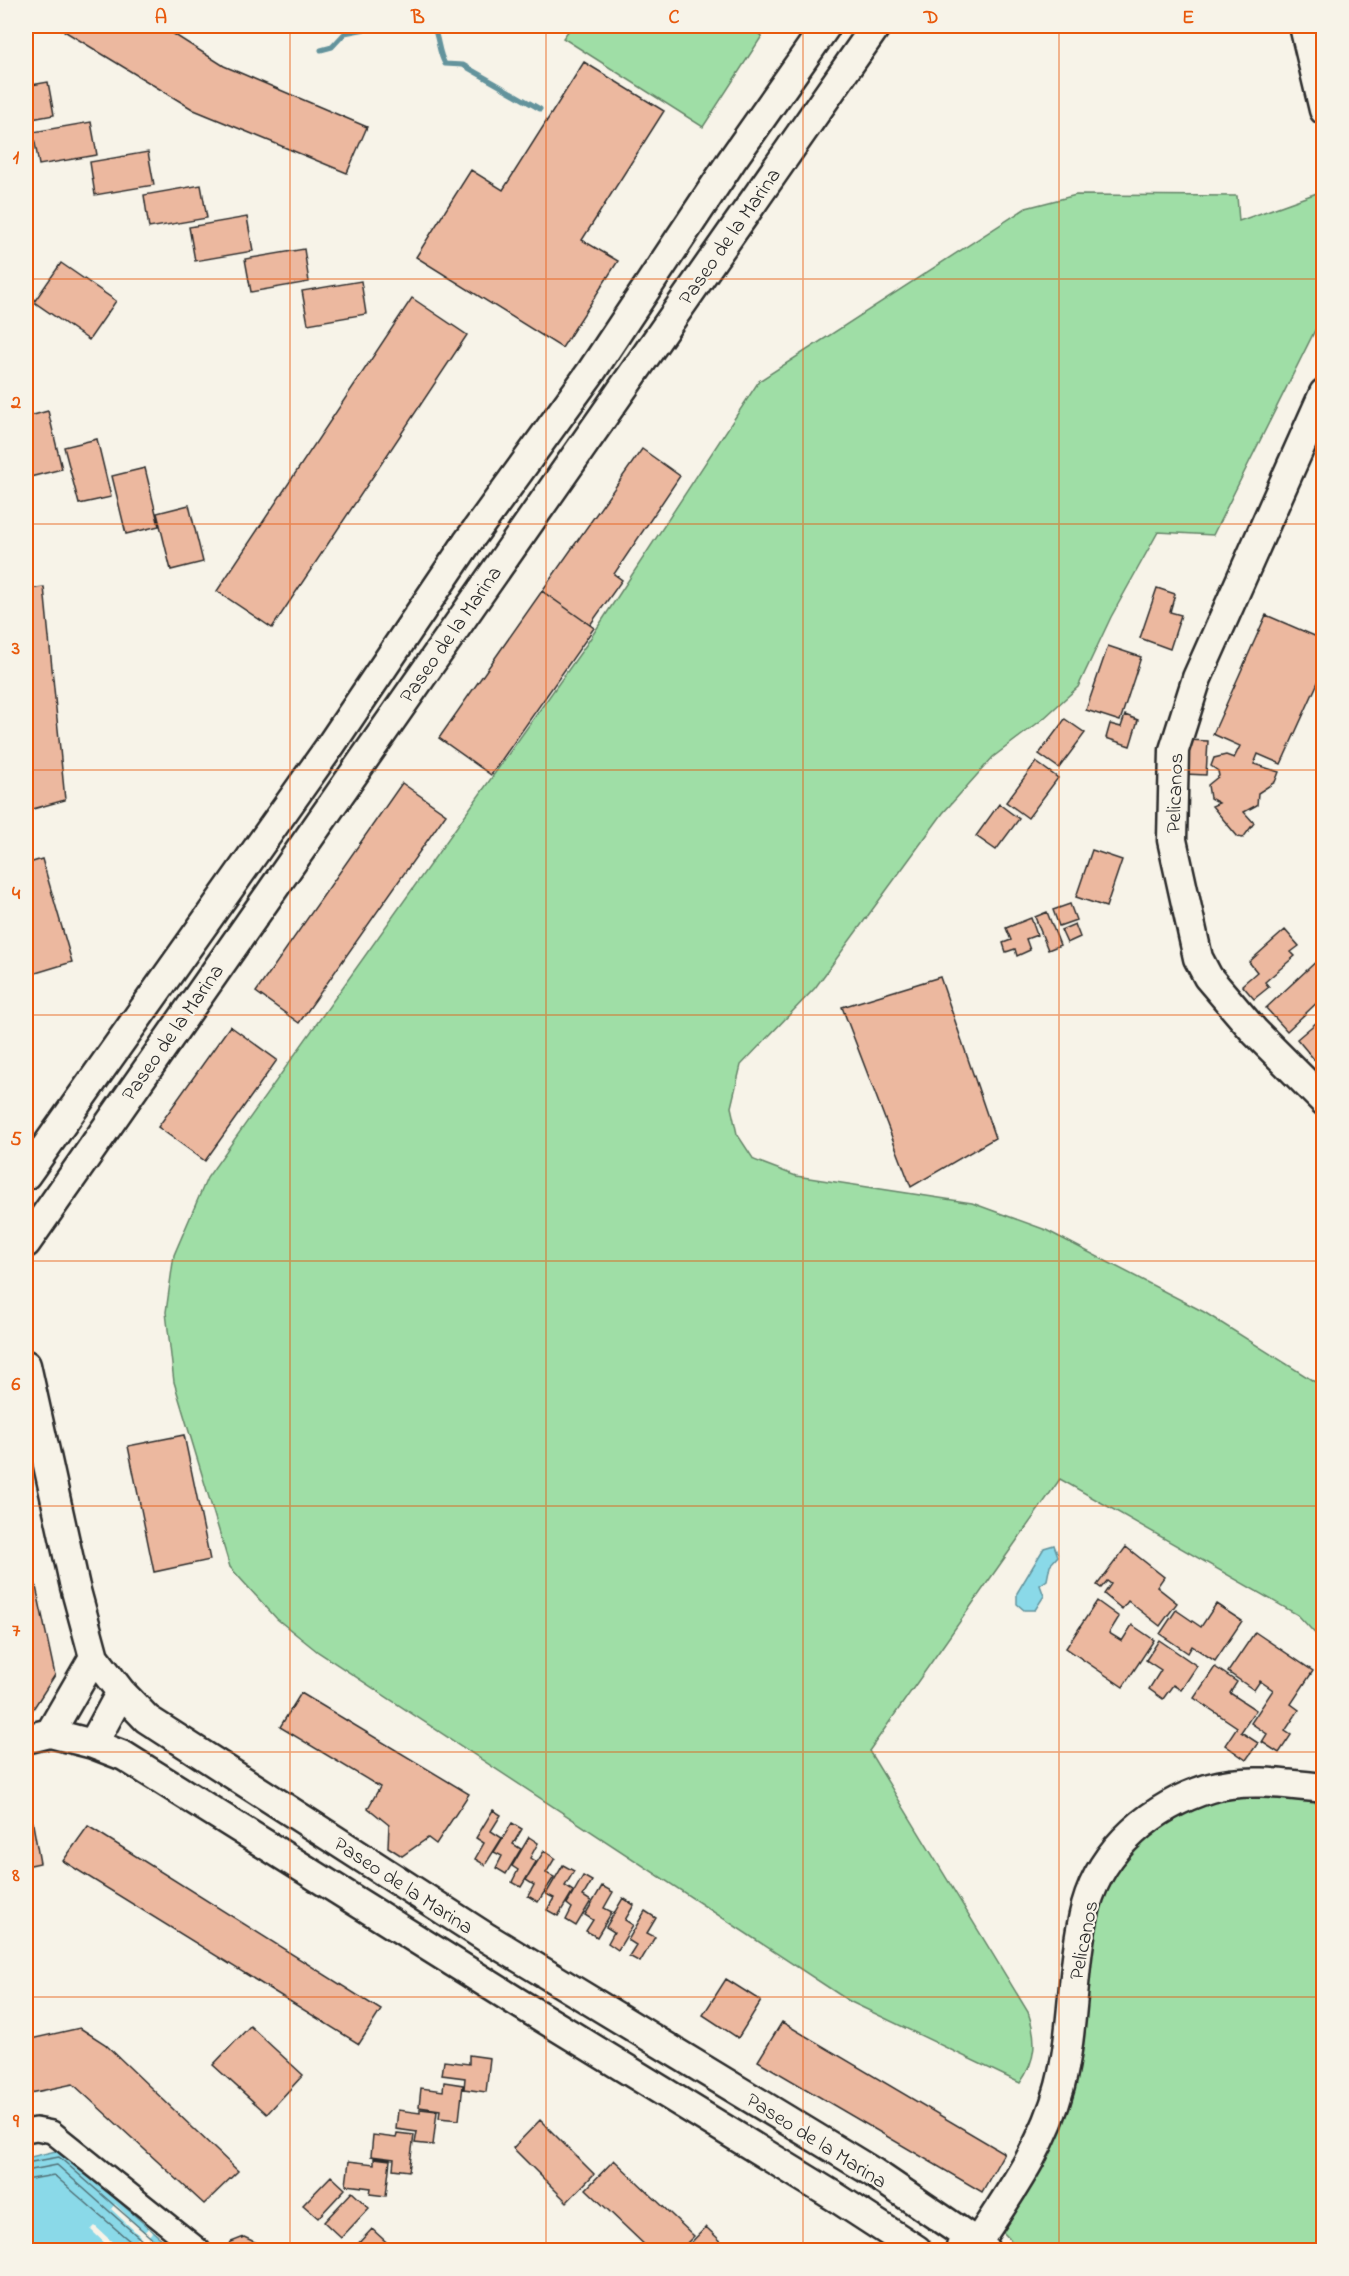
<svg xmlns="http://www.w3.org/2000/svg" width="1349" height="2276" viewBox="0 0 1349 2276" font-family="'Indie Flower',sans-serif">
<rect width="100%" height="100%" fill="#f7f3e8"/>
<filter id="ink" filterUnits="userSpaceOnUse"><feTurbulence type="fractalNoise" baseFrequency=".0167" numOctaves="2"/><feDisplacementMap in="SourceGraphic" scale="12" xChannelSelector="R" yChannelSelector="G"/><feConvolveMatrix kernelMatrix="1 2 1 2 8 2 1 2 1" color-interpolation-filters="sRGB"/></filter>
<g filter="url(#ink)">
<path fill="#9fdea6" stroke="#658468" stroke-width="1.5" d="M572 26H746L762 36 703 127 563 38Z
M1317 193 1323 202V314L1213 535 1158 532 1111 617 1078 687 1043 719 993 757 943 813 815 988 741 1065 731 1107 737 1134 754 1160 796 1176 972 1203 1046 1230 1204 1312 1323 1387V1642L1298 1615 1060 1479 869 1751 1028 2012C1037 2039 1037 2059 1020 2083L849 2001 318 1652 277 1619 230 1567 174 1382 166 1312 174 1255 207 1178 586 645 759 381 1026 208 1076 195 1237 196 1239 221Z
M1207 1793H1259L1323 1803V2250H1020L1001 2230 1024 2178 1079 1970 1116 1861 1159 1816Z"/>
<path fill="#8ad9e8" stroke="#64939c" stroke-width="1.5" d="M1054 1545 1058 1556 1050 1565 1047 1580 1040 1585 1044 1596 1035 1610H1024L1017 1604V1593L1044 1548Z
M60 2150 174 2250H26V2158Z"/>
<path fill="#f7f3e8" d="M115 2204 144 2232 149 2228 152 2232 149 2236 164 2250H157L146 2241 136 2250H127L140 2236 111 2209Z
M95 2226 121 2250H112L91 2230Z"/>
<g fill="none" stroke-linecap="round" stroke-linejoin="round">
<path stroke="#517177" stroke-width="1.5" d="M26 2163 59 2157 165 2250
M26 2171 57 2165 153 2250
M26 2180 54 2175 140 2250"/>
<path stroke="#64939c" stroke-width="5" d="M433 26C439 38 438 52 445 64L463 65 540 109
M321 50 332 47 345 33 381 26"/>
</g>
<path fill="#ecb89f" stroke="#2b2b2b" stroke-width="1.5" d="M56 26H161L224 66 367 127 347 173 194 110Z
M584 62 664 111 582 240 618 261 562 348 416 257 471 170 503 190Z
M48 82 54 115 26 120V86Z
M91 122 97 155 39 165 33 132Z
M148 152 154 185 95 195 90 162Z
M201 185 207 218 149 228 144 195Z
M247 217 253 251 195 261 189 227Z
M304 249 309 282 251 292 245 259Z
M61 263 116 301 89 340 34 302Z
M361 281 366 314 308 324 302 291Z
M412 298 467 335 272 628 217 591Z
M48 411 62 469 30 477 26 459V417Z
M97 439 111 497 79 504 64 447Z
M642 449 680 476 614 574 622 580 590 625 542 591Z
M145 468 159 526 126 534 112 476Z
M189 505 203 562 171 570 157 513Z
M44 587 65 800 26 811V589Z
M1157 588 1175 594 1170 612 1181 615 1170 649 1140 638Z
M542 591 594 628 491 775 439 738Z
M1266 615 1324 640V669L1281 764 1258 754 1254 764 1279 772 1275 782 1258 793 1257 805 1244 812 1254 823 1243 838 1238 837 1212 806 1219 803 1210 798 1208 785 1219 776 1218 771 1211 766 1214 758 1226 755 1234 758 1240 746 1213 734Z
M1108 646 1141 657 1120 721 1086 710Z
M1125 715 1138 720 1130 746 1106 738 1110 724 1121 727Z
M1065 719 1085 733 1059 768 1039 754Z
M1187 740 1208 741 1206 775 1185 774Z
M1036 762 1058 778 1028 818 1006 802Z
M402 783 446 814 299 1023 256 992Z
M999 804 1019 819 996 850 976 836Z
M1092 850 1122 860 1106 907 1076 897Z
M42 859 72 962 26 976V864Z
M1070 904 1076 920 1059 926 1053 910Z
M1047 912 1060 945 1048 950 1035 917Z
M1031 918 1037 935 1026 939 1030 950 1017 956 1015 949 1006 952 1003 943 1011 940 1006 928Z
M1075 924 1080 937 1067 943 1061 930Z
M1285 930 1299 946 1291 952 1295 956 1265 982 1269 987 1254 999 1242 985 1257 972 1249 962Z
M1321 957 1324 960V996L1287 1031 1266 1008Z
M940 977 995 1138 911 1187 842 1007Z
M1324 1016V1057L1317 1063 1297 1039Z
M230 1026 277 1060 205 1161 158 1127Z
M184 1435 210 1560 154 1572 128 1446Z
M26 1540 55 1675 26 1720Z
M1126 1547 1164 1577 1157 1587 1177 1603 1160 1626 1128 1601 1122 1609 1104 1594 1111 1584 1107 1581 1101 1588 1097 1585Z
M1097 1601 1119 1617 1109 1633 1122 1641 1132 1625 1154 1640 1123 1687 1066 1648Z
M1216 1604 1242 1621 1215 1661 1192 1646 1188 1653 1160 1634 1176 1610 1201 1627Z
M1255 1632 1313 1671 1291 1704 1299 1710 1285 1731 1291 1735 1279 1753 1262 1742 1267 1734 1251 1723 1273 1690 1260 1681 1254 1690 1228 1672Z
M1159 1640 1197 1666 1181 1690 1173 1685 1163 1699 1149 1689 1161 1670 1146 1660Z
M1215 1667 1237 1682 1230 1693 1256 1710 1241 1732 1258 1743 1246 1760 1225 1745 1237 1727 1194 1698Z
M301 1693 469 1794 436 1844 428 1838 402 1856 388 1847 389 1825 368 1808 380 1787 280 1727Z
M493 1810 501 1815 491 1831 502 1838 485 1865 475 1859 484 1843 476 1838Z
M32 1819 40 1863 26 1866V1821Z
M512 1823 522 1829 513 1844 521 1849 506 1874 496 1868 502 1856 494 1852Z
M88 1826 381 2010 359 2044 63 1861Z
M529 1837 538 1843 530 1858 536 1862 521 1887 512 1882 518 1870 512 1866Z
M544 1851 555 1858 546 1873 554 1877 538 1902 528 1896 534 1885 526 1880Z
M563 1865 574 1871 565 1886 573 1891 558 1916 547 1910 554 1898 546 1894Z
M583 1876 592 1881 583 1896 591 1901 576 1926 566 1920 572 1908 567 1904Z
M602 1886 613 1892 604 1908 612 1912 597 1937 586 1931 593 1920 585 1915Z
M623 1898 634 1905 625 1920 633 1925 618 1950 608 1943 614 1932 606 1927Z
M645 1911 656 1918 647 1933 655 1937 640 1962 629 1956 636 1945 628 1940Z
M726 1979 761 2001 738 2038 703 2015Z
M782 2022 1004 2153 982 2192 758 2061Z
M250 2026 303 2075 267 2114 213 2065Z
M80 2028 105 2044 238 2171 204 2204 73 2084 26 2094V2040Z
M469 2055 490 2058 486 2092 464 2089 465 2078 442 2075 444 2061 469 2064Z
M444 2082 463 2085 459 2120 439 2118 440 2110 419 2107 421 2088 443 2091Z
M420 2109 437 2111 433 2145 415 2143 417 2132 396 2129 398 2110 420 2113Z
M540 2120 594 2174 567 2202 513 2148Z
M397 2133 414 2135 409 2171 393 2169 394 2159 371 2156 373 2135 396 2138Z
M374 2158 390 2160 386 2196 370 2194 371 2188 346 2185 349 2161 374 2164Z
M614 2160 694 2236 680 2250H650L586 2189Z
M331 2176 345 2189 318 2218 303 2205Z
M352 2192 369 2208 341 2238 324 2222Z
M706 2227 730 2250H684Z
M372 2229 395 2250H352Z
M244 2237 257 2243 260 2250H227L231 2242Z"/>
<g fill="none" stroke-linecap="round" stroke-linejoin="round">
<g stroke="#2b2b2b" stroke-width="26">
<path id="street" d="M26 2131 36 2129 52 2132 199 2250"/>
</g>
<g stroke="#2b2b2b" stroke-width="33">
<path id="secondary" d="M1304 26 1324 110
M1324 393 1197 678 1174 750 1172 840 1198 958 1208 977 1255 1032 1324 1101
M26 1175 328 749 467 543 591 372 732 160 826 26
M26 1243 876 26
M26 1365 75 1587 94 1657 121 1692 147 1719 487 1938 874 2173 977 2243 985 2250
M50 1733 94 1657
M26 1739 50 1733 93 1744 124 1756 517 2002 837 2198 917 2250
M93 1744 121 1692
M961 2247 977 2243C1010 2193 1045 2144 1060 2086 1075 2027 1071 1965 1086 1906 1102 1848 1154 1805 1210 1788 1245 1778 1288 1784 1324 1788"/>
</g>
<use href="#street" stroke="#f7f3e8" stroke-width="21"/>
<use href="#secondary" stroke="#f7f3e8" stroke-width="28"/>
</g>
</g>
<path fill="none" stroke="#e8590c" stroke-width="1.5" stroke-opacity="0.55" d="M290 26V2250M546 26V2250M803 26V2250M1059 26V2250M26 279H1324M26 524H1324M26 770H1324M26 1015H1324M26 1261H1324M26 1506H1324M26 1752H1324M26 1997H1324"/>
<g text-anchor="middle" stroke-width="4.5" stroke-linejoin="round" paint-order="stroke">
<g font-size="21" fill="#2b2b2b" stroke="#f7f3e8">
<text transform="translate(729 236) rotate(-55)" y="7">Paseo de la Marina</text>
<text transform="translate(450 634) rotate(-55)" y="7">Paseo de la Marina</text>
<text transform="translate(1174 793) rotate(-88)" y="7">Pelicanos</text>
<text transform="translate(172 1032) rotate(-55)" y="7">Paseo de la Marina</text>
<text transform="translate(404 1885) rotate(33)" y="7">Paseo de la Marina</text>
<text transform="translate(1083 1940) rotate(-79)" y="7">Pelicanos</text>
<text transform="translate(817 2140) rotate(32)" y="7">Paseo de la Marina</text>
</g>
</g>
<rect width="1349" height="2276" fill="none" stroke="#f7f3e8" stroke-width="66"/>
<rect x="33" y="33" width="1283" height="2210" fill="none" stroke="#e8590c" stroke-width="2"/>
<g font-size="20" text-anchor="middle" font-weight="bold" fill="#e8590c">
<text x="161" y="23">A</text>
<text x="418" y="23">B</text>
<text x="674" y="23">C</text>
<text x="931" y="23">D</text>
<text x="1188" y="23">E</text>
<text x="16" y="163">1</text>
<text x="16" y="408">2</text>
<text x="16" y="654">3</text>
<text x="16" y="899">4</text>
<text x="16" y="1145">5</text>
<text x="16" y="1390">6</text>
<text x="16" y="1636">7</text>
<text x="16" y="1881">8</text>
<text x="16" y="2127">9</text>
</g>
</svg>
